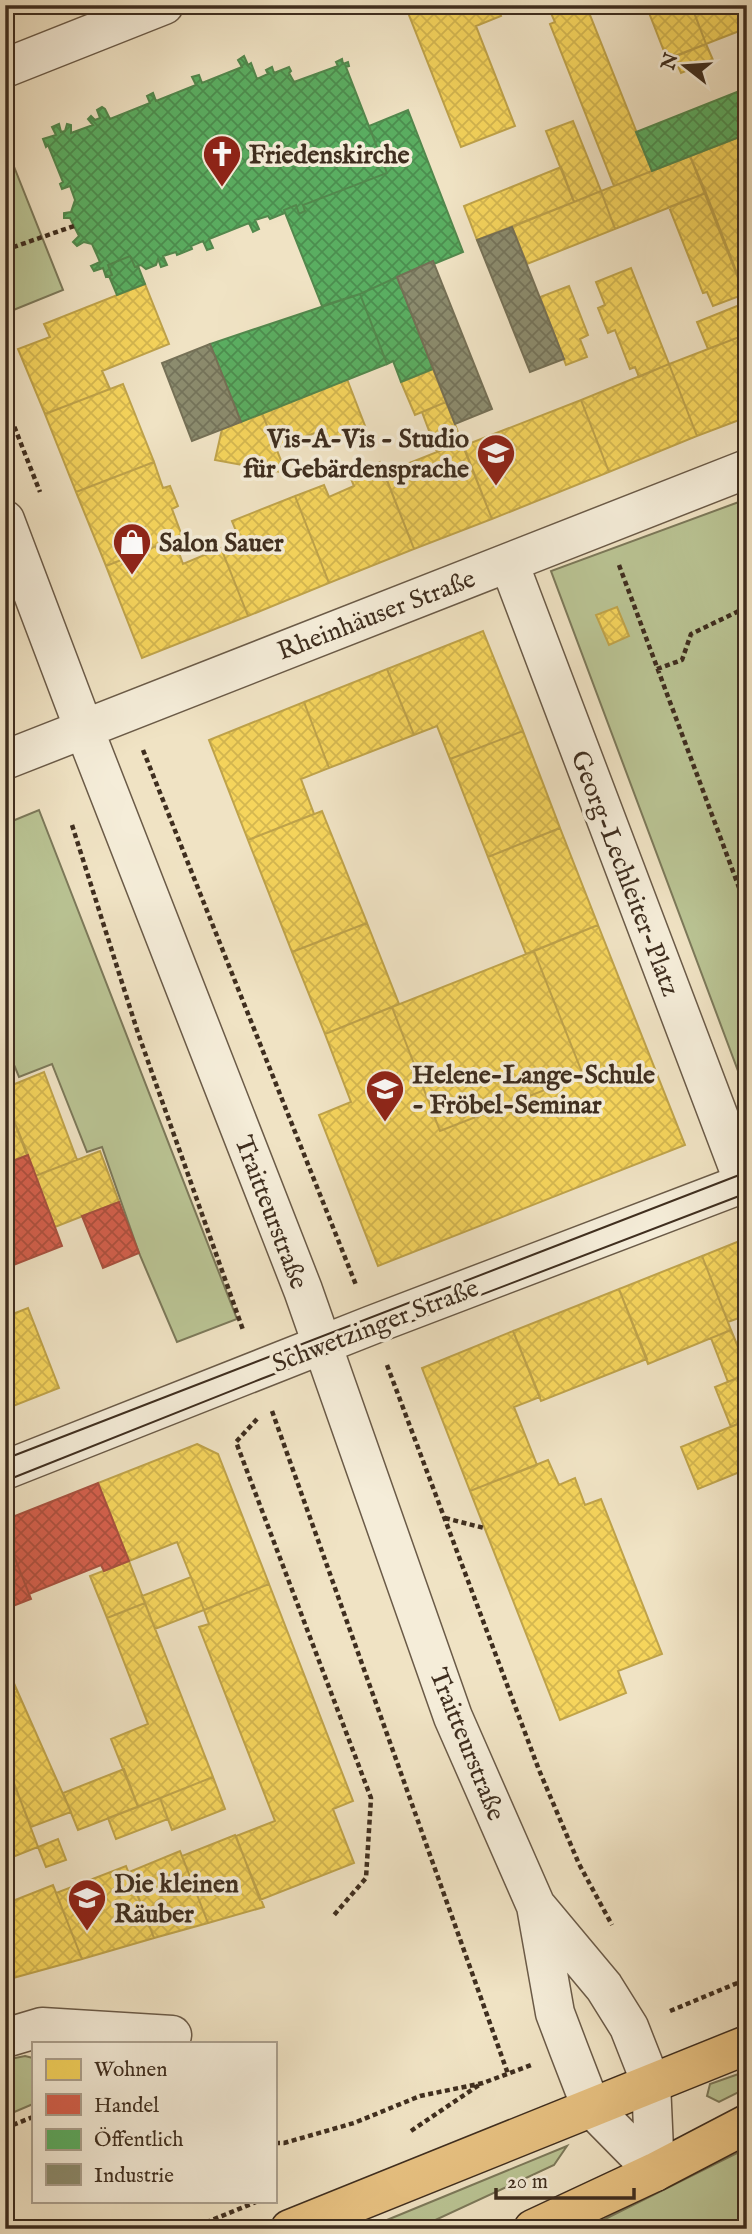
<svg xmlns="http://www.w3.org/2000/svg" width="752" height="2234" viewBox="0 0 752 2234" font-family="'IM FELL English',serif">
<defs>
<pattern id="homes-cross-hatch" width="8" height="8" patternUnits="userSpaceOnUse" patternTransform="scale(1.75)"><rect width="8" height="8" fill="#f6d55c"/><path d="M0 0l8 8M0 8l8-8" fill="none" stroke="#d4b750"/></pattern>
<pattern id="shops-cross-hatch" width="8" height="8" patternUnits="userSpaceOnUse" patternTransform="scale(1.75)"><rect width="8" height="8" fill="#d6604d"/><path d="M0 0l8 8M0 8l8-8" fill="none" stroke="#af503f"/></pattern>
<pattern id="public-cross-hatch" width="8" height="8" patternUnits="userSpaceOnUse" patternTransform="scale(1.75)"><rect width="8" height="8" fill="#5aae61"/><path d="M0 0l8 8M0 8l8-8" fill="none" stroke="#4c8e4f"/></pattern>
<pattern id="industry-cross-hatch" width="8" height="8" patternUnits="userSpaceOnUse" patternTransform="scale(1.75)"><rect width="8" height="8" fill="#8c8c6e"/><path d="M0 0l8 8M0 8l8-8" fill="none" stroke="#74735a"/></pattern>
</defs>
<rect width="100%" height="100%" fill="#f0e3c4"/>
<filter id="stains"><feTurbulence type="fractalNoise" baseFrequency=".00286" numOctaves="4"/><feColorMatrix values="0 0 0 0 .2 0 0 0 0 .09 0 0 0 0 .02 0 0 0 .5 -.17"/></filter>
<radialGradient id="worn" r=".72"><stop offset=".6" stop-color="#630" stop-opacity="0"/><stop offset="1" stop-color="#630" stop-opacity=".3"/></radialGradient>
<path fill="#bac494" stroke="#7c795a" stroke-width="2" d="M5 144 63 290 6 313 5 312Z
M747 499V1095L551 571Z
M39 810 237 1319 177 1342 139 1253 102 1147 87 1152 52 1064 19 1077 5 1043V824Z
M25 2056 33 2058V2104L5 2116V2060Z
M747 2071V2088L719 2102 707 2096 710 2084Z
M567 2146 554 2165 416 2229H365Z
M747 2148V2229H585Z"/>
<path fill="url(#homes-cross-hatch)" stroke="#bfa34a" stroke-width="2" d="M405 5H497L501 16 476 26 515 126 461 147Z
M497 5H517L499 12Z
M557 5H586L652 171 614 186 550 24 555 22 549 9Z
M646 5H691L706 44 667 59Z
M691 5H712L694 12Z
M712 5H747V28L706 44 694 12Z
M706 44 713 60 681 73 674 57Z
M573 121 601 191 574 202 546 131Z
M747 134V280L740 283 690 156Z
M690 156 706 193 615 229 601 191Z
M561 167 574 202 477 240 464 206Z
M601 191 615 229 527 264 512 227Z
M706 193 745 294 713 306 707 292 703 293 669 207Z
M631 268 669 364 639 377 635 367 630 369 615 330 608 333 598 308 605 305 596 282Z
M145 284 169 344 102 371 110 389 45 414 18 349 50 337 44 324Z
M569 286 588 335 580 339 587 357 566 365 540 297Z
M747 302V334L708 349 697 322Z
M747 334V417L697 436 669 364Z
M669 364 697 436 609 472 581 400Z
M433 369 446 402 415 415 401 382Z
M347 379 367 431 332 445 325 429 276 448 262 413Z
M123 384 154 462 76 492 45 414Z
M581 400 609 472 492 519 463 446Z
M446 402 462 442 437 452 422 412Z
M262 413 286 473 215 460 222 429Z
M462 442 492 519 414 549 384 473Z
M154 462 163 488 170 486 178 506 172 509 182 536 106 566 76 492Z
M380 462 414 549 329 583 295 496 324 485 329 497 354 486 349 474Z
M295 496 329 583 248 616 221 548 240 541 232 521Z
M174 539 183 564 221 548 248 616 142 658 106 566Z
M617 607 629 636 609 645 596 615Z
M483 631 523 731 450 759 437 726 414 735 387 669Z
M387 669 414 735 329 768 304 702Z
M304 702 329 768 301 779 314 814 248 840 209 740Z
M523 731 560 828 488 857 450 759Z
M322 811 367 923 292 952 248 840Z
M560 828 598 925 526 954 488 857Z
M367 923 399 1004 325 1034 292 952Z
M598 925 685 1145 378 1266 319 1115 351 1102 325 1034 392 1007 440 1131 583 1075 534 951Z
M534 951 583 1075 440 1131 392 1007Z
M44 1072 77 1160 35 1176 5 1098V1088Z
M6 1101 28 1155 5 1164V1102Z
M100 1151 119 1202 55 1227 35 1176Z
M747 1238V1315L728 1322 702 1256Z
M702 1256 731 1330 648 1364 619 1289Z
M619 1289 647 1359 541 1401 513 1331Z
M5 1299 11 1315 5 1317Z
M28 1308 59 1388 8 1408 5 1402V1317Z
M731 1330 747 1369V1374L728 1382 711 1338Z
M513 1331 540 1397 514 1407 537 1465 470 1491 422 1368Z
M747 1374V1420L731 1427 715 1387Z
M747 1420V1469L698 1489 681 1447Z
M197 1444 218 1454 269 1584 204 1610 177 1542 129 1561 98 1483Z
M548 1460 559 1485 575 1478 585 1505 601 1499 662 1654 618 1671 626 1693 560 1720 470 1491Z
M129 1561 145 1603 107 1618 90 1576Z
M191 1577 204 1610 155 1629 142 1596Z
M269 1584 353 1801 333 1809 354 1863 260 1900 236 1836 275 1821 199 1627 209 1624 204 1610Z
M145 1603 213 1777 138 1807 111 1739 148 1724 107 1618Z
M5 1662 16 1688 5 1692Z
M16 1688 71 1812 31 1827 5 1761V1692Z
M124 1769 138 1807 78 1830 63 1793Z
M213 1777 225 1809 172 1830 160 1798Z
M14 1783 38 1847 5 1860V1786Z
M160 1798 168 1819 116 1839 108 1818Z
M235 1835 264 1907 208 1923 182 1856Z
M58 1839 66 1860 46 1867 38 1847Z
M180 1851 208 1923 154 1938 129 1872Z
M126 1866 154 1938 82 1959 56 1893Z
M53 1885 82 1959 13 1978 5 1957V1904Z
M5 1957 13 1978 5 1981Z"/>
<path fill="url(#shops-cross-hatch)" stroke="#a9513f" stroke-width="2" d="M28 1155 62 1246 11 1266 5 1250V1164Z
M119 1202 139 1253 103 1268 82 1216Z
M98 1483 129 1561 104 1571 101 1565 29 1594 5 1533V1520Z
M5 1533 31 1599 5 1609Z"/>
<path fill="url(#public-cross-hatch)" stroke="#52884d" stroke-width="2" d="M244 56 248 65 251 63 257 79 268 74 266 70 272 67 274 73 289 67 291 71 289 73 294 82 338 66 336 62 342 59 343 64 348 62 349 66 346 67 387 173 303 205 305 211 299 214 296 205 284 210 285 213 270 219 268 216 255 220 259 229 253 232 249 223 209 239 213 248 207 250 203 241 191 246 192 249 177 255 176 252 163 256 167 265 161 267 158 259 156 265 146 269 141 265 135 267 130 256 108 265 112 275 106 277 103 268 94 271 91 266 100 262 92 244 84 242 77 246 73 242 79 236 70 218H64V213L71 212 75 200 70 186 62 189 60 184 63 182 48 145 46 147 43 139 56 135 52 127 59 124 61 132 65 131 67 124 71 125V133L93 125 88 119 91 116 95 120 100 118 97 110 102 107 105 109 110 119 150 103 147 96 153 93 156 101 196 85 192 77 199 75 202 83 242 67 238 60Z
M747 88V134L652 171 636 132Z
M408 110 463 252 434 264 433 261 360 294 322 306 284 210 296 205 299 214 305 211 303 205 387 173 369 126Z
M130 256 135 267 138 266 145 284 117 295 109 276 112 275 108 265Z
M397 277 433 369 401 382 393 361 387 364 360 294Z
M360 294 387 364 241 422 210 344Z"/>
<path fill="url(#industry-cross-hatch)" stroke="#757056" stroke-width="2" d="M512 227 564 359 530 372 477 240Z
M433 261 492 409 455 424 397 277Z
M210 344 241 422 192 441 162 363Z"/>
<g fill="none" stroke-linecap="round" stroke-linejoin="round">
<g stroke="#6b5b48" stroke-width="41">
<path id="minor" d="M5 68 164 5
M5 520 84 729 303 1290 453 1717 536 1906 555 2013 569 2050 591 2107 655 2172
M509 563 744 1183
M5 760 747 469
M538 1908 604 1987 629 2027 651 2083 655 2172
M5 2038 42 2027 172 2035"/>
</g>
<g stroke="#6b5b48" stroke-width="41">
<path id="tertiary" d="M5 1470 372 1325 747 1182"/>
</g>
<g stroke="#3f2e1f" stroke-width="41">
<path id="primary" d="M290 2229 747 2045
M533 2229 655 2172 747 2124"/>
</g>
<path stroke="#3f2e1f" stroke-width="4.5" stroke-dasharray="5 3.5" stroke-linecap="butt" d="M5 250 74 226
M5 403 40 492
M619 565 747 909
M657 669 682 660 691 634 739 611 747 613
M143 750 356 1285
M72 825 138 1033 243 1330
M387 1365 539 1770 579 1864 612 1925
M272 1411 508 2074
M257 1419 236 1442 371 1798 366 1878 334 1915
M445 1518 484 1528
M670 2011 747 1979
M5 2128 33 2117
M411 2131 479 2085
M275 2143H284L354 2123 420 2096 483 2083 531 2065
M190 2229 256 2202"/>
<use href="#minor" stroke="#f5edd9" stroke-width="38"/>
<use href="#tertiary" stroke="#f5edd9" stroke-width="38"/>
<use href="#primary" stroke="#e8c282" stroke-width="38"/>
<path stroke="#3f2e1f" stroke-width="2" d="M5 1459 747 1172
M5 1481 261 1379 747 1193"/>
</g>
<defs>
<g id="church-pin" transform="scale(2.0125)"><path d="M0 17L-7.5 6A9.5 9.5 0 1 1 7.5 6Z" fill="#8f2418" stroke="#f5edd9"/><path d="M-1.2-6h2.4v3.5h3.3v2.4h-3.3V6h-2.4V-.1h-3.3v-2.4h3.3Z" fill="#fff"/></g>
<g id="school-pin" transform="scale(2.0125)"><path d="M0 17L-7.5 6A9.5 9.5 0 1 1 7.5 6Z" fill="#8f2418" stroke="#f5edd9"/><path d="M0-5L7-2L0 1L-7-2ZM-4 1L0 2.5L4 1V4Q0 6-4 4Z" fill="#fff"/></g>
<g id="shop-pin" transform="scale(2.0125)"><path d="M0 17L-7.5 6A9.5 9.5 0 1 1 7.5 6Z" fill="#8f2418" stroke="#f5edd9"/><path d="M-5-2.5h2.3a2.7 3.5 0 0 1 5.4 0H5L5.5 6h-11ZM-1.5-2.5h3a1.5 2.3 0 0 0-3 0Z" fill="#fff"/></g>
</defs>
<g fill-rule="evenodd">
<use href="#church-pin" x="222" y="154"/>
<use href="#school-pin" x="496" y="453"/>
<use href="#shop-pin" x="132" y="542"/>
<use href="#school-pin" x="385" y="1089"/>
<use href="#school-pin" x="87" y="1898"/>
</g>
<g text-anchor="middle" stroke-width="7" stroke-linejoin="round" paint-order="stroke">
<g font-size="26" font-weight="bold" fill="#3f2e1f" stroke="#f5edd9" text-anchor="start">
<text x="249" y="163">Friedenskirche</text>
<text x="469" y="447" text-anchor="end">Vis-A-Vis - Studio<tspan x="469" dy="30">für Gebärdensprache</tspan></text>
<text x="159" y="551">Salon Sauer</text>
<text x="412" y="1083">Helene-Lange-Schule<tspan x="412" dy="30">- Fröbel-Seminar</tspan></text>
<text x="114" y="1892">Die kleinen<tspan x="114" dy="30">Räuber</tspan></text>
</g>
<g font-size="26" fill="#3f2e1f" stroke="#f5edd9">
<text transform="translate(376 614) rotate(-21)" y="9">Rheinhäuser Straße</text>
<text transform="translate(626 873) rotate(69)" y="9">Georg-Lechleiter-Platz</text>
<text transform="translate(272 1212) rotate(69)" y="9">Traitteurstraße</text>
<text transform="translate(375 1325) rotate(-21)" y="9">Schwetzinger Straße</text>
<text transform="translate(468 1744) rotate(68)" y="9">Traitteurstraße</text>
</g>
</g>
<rect width="752" height="2234" fill="none" stroke="#f0e3c4" stroke-width="28"/>
<rect x="7" y="7" width="738" height="2220" fill="none" stroke="#3f2e1f" stroke-width="3.5"/>
<rect x="14" y="14" width="724" height="2206" fill="none" stroke="#3f2e1f" stroke-width="2"/>
<rect x="32" y="2042" width="245" height="161" fill="#f5edd9" stroke="#aca18f" stroke-width="2"/>
<rect x="46" y="2059" width="35" height="21" fill="#f6d55c" stroke="#aca18f" stroke-width="2"/>
<text x="94" y="2076" font-size="21" fill="#3f2e1f">Wohnen</text>
<rect x="46" y="2094" width="35" height="21" fill="#d6604d" stroke="#aca18f" stroke-width="2"/>
<text x="94" y="2112" font-size="21" fill="#3f2e1f">Handel</text>
<rect x="46" y="2129" width="35" height="21" fill="#5aae61" stroke="#aca18f" stroke-width="2"/>
<text x="94" y="2146" font-size="21" fill="#3f2e1f">Öffentlich</text>
<rect x="46" y="2164" width="35" height="21" fill="#8c8c6e" stroke="#aca18f" stroke-width="2"/>
<text x="94" y="2182" font-size="21" fill="#3f2e1f">Industrie</text>
<g transform="translate(685 66) rotate(287)" stroke="#f5edd9" stroke-width="5" paint-order="stroke">
<path d="M0-5L12 26L0 18L-12 26Z" fill="#3f2e1f"/>
<text y="-10" font-size="19" font-weight="bold" text-anchor="middle" fill="#3f2e1f">N</text>
</g>
<path d="M496 2188v10h138v-10" fill="none" stroke="#3f2e1f" stroke-width="3.5"/>
<text x="507" y="2188" font-size="21" fill="#3f2e1f" stroke="#f5edd9" stroke-width="5" paint-order="stroke">20 m</text>
<rect width="100%" height="100%" filter="url(#stains)"/>
<rect width="100%" height="100%" fill="url(#worn)"/>
</svg>
